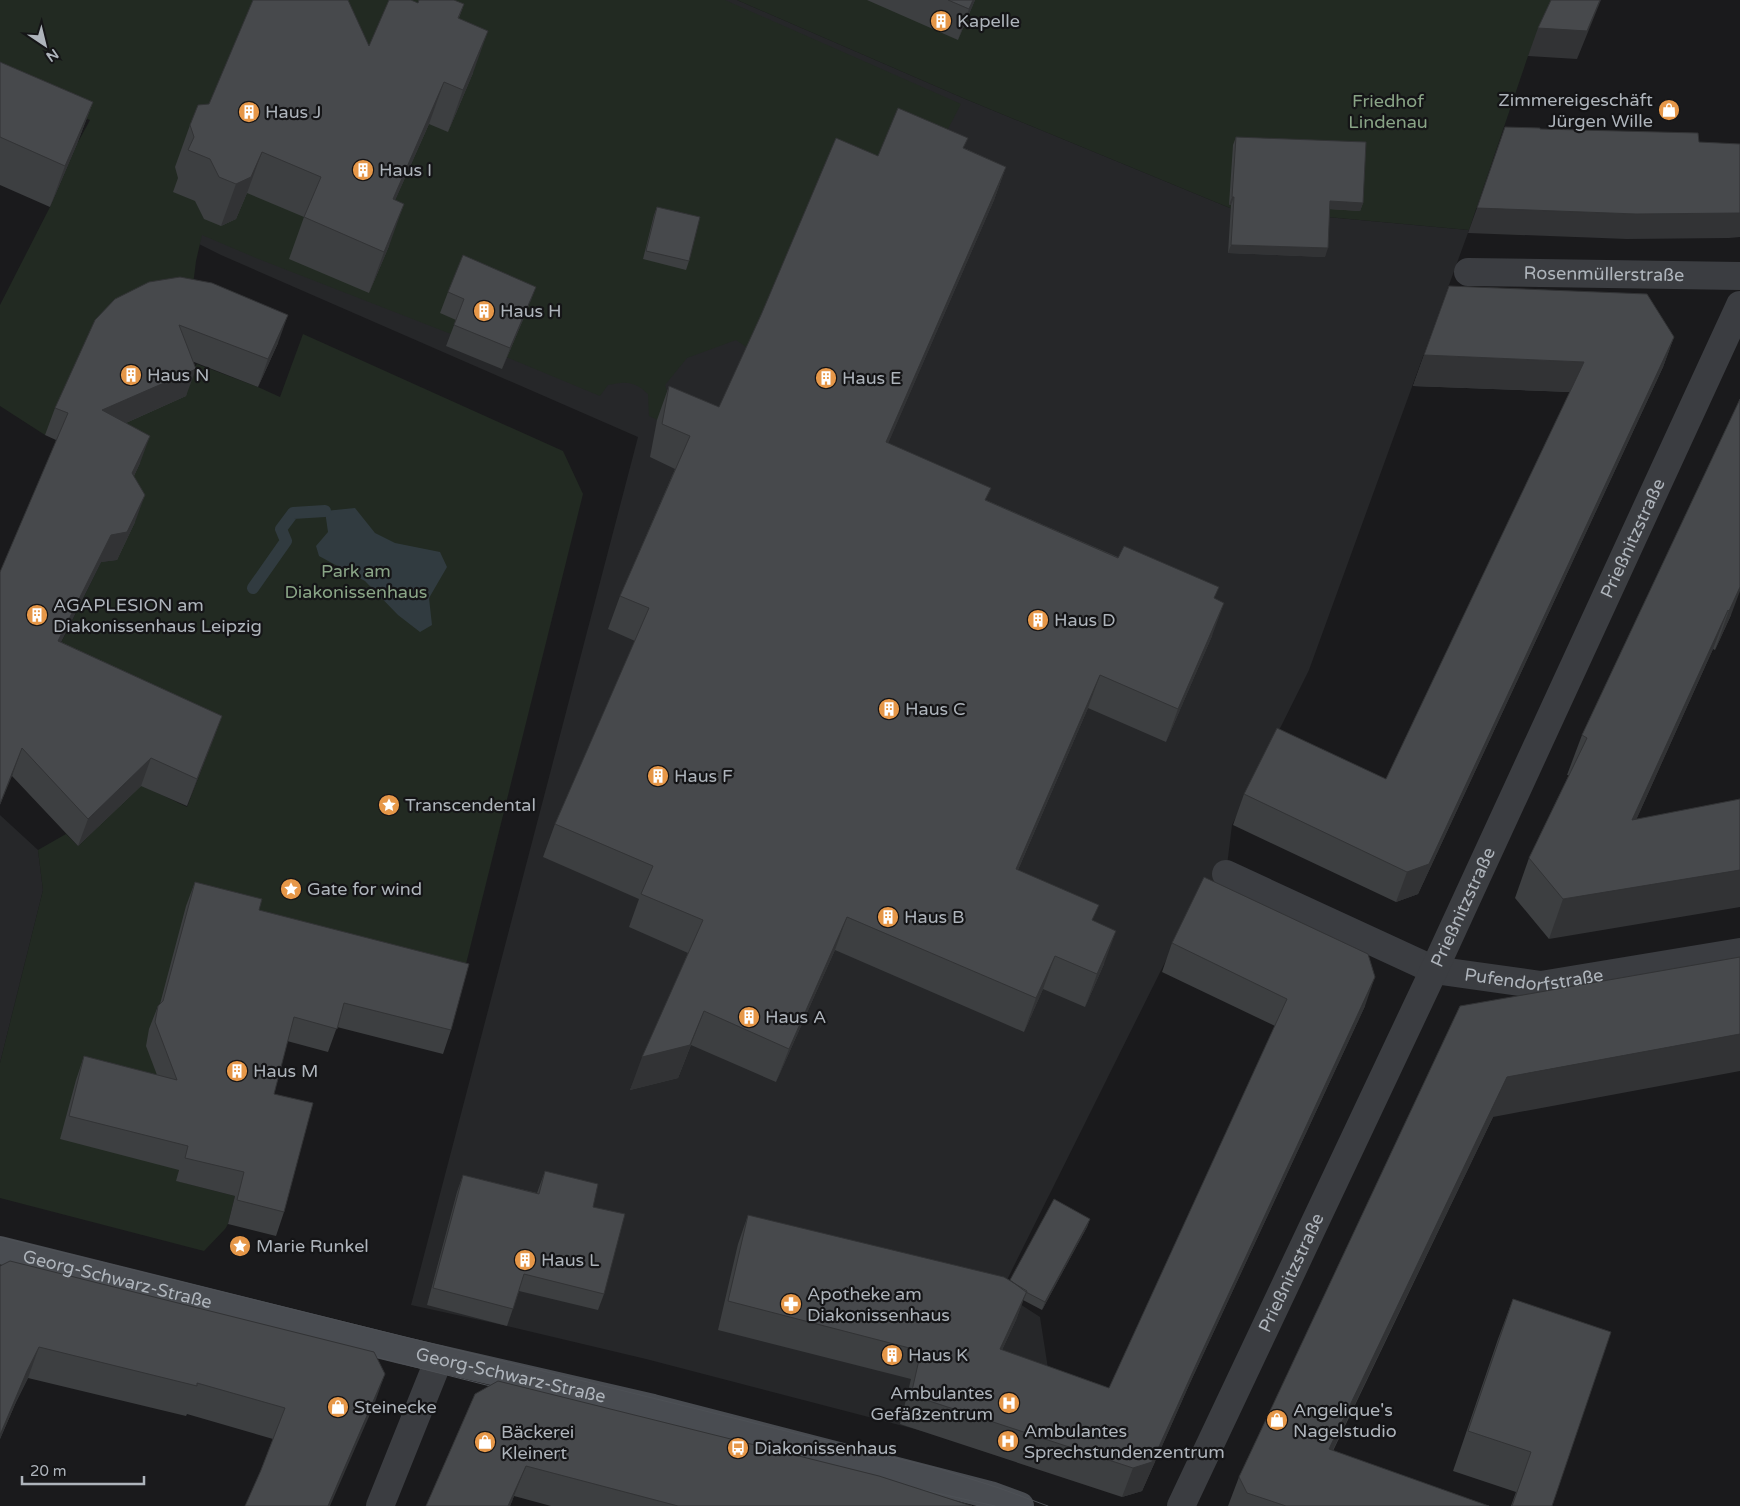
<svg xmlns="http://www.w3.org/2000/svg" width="1740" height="1506" viewBox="0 0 1740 1506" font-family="'Varela Round',sans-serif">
<rect width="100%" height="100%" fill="#1a1a1c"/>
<path fill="#262729" d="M155 0H737L963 98 1230 208 1469 230 1309 670 1232 825 1226 874 1195 902 1001 1292 1040 1317 1053 1401 1026 1465 930 1433 646 1359 507 1326 411 1305 638 437 221 255 141 215Z
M0 815 38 850 43 890 0 1063Z"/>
<path fill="#222a22" d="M0 0H725L961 104 939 146 866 189 749 349 736 340 687 358 665 385 671 404V426L649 416 648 394C635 381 625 381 608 385L600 396 451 334 256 258 202 235 196 261 193 285 45 435 0 406V305L50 207 77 144 90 120 0 82Z
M737 0H1553L1528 56 1469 230 1230 208 963 98Z
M303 334 563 451 583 494 460 988 162 1069 179 1170 177 1181 235 1196 228 1224 225 1229 204 1251 0 1198V1063L43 890 38 850 66 834 78 846 141 785 187 807 218 726 55 655 101 562 117 560 103 444 126 393 182 386 197 364 258 387 280 397Z"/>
<path fill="#313b40" d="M355 508 375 533 395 543 440 552 447 567 429 598 432 625 420 632 398 615 365 581 319 556 316 546 328 532 325 511Z"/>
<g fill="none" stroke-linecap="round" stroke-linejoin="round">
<path stroke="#313b40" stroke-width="12" d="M253 588 286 541 281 529 293 513 325 511"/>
<g stroke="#3b3d41" stroke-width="28">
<path id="s1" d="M1468 272 1740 276"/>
<path id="s2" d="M1226 874 1434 970 1541 985 1740 952"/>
<path d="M380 1506 439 1359"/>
<path id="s3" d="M1181 1506 1434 970 1740 305"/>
</g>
<path stroke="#494c51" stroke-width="28" id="s4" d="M0 1250 401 1350 653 1408 990 1495 1020 1506"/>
<path stroke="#4e5156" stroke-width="1" d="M0 1237 940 1469 999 1488 1048 1506
M364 1354 502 1389
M905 1486 995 1506"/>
</g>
<path fill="#3d3f41" d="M867 0H975L958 40Z
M418 3 464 4 459 18 473 73 448 132 429 124 395 200 389 246 369 293 289 259 304 217 247 193 236 219 221 226 204 219 195 201 173 192 178 178 175 167 190 125 209 104 369 46Z
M0 62 93 102 77 144 50 207 0 185Z
M1236 137 1363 203 1360 211 1330 209 1325 257 1228 253 1231 205H1229L1233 145Z
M964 148 1006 167 994 200 888 443 986 500 1215 599 1212 636 1166 742 1088 708 1018 870 1093 921 1104 964 1085 1007 1043 989 1024 1032 835 950 776 1082 691 1045 678 1078 630 1090 688 953 629 927 639 899 543 857 555 824 635 641 608 629 620 596 675 469 650 457 657 420 669 386 719 407 878 156Z
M657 207 689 261 686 270 643 259 654 215Z
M1449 286 1674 337 1663 367 1418 894 1396 902 1233 825 1244 794 1386 779 1570 392 1413 386Z
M448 292 528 308 502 369 446 346 456 320 440 313Z
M115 299 278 343 258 387 194 362 186 396 126 423 140 463 134 476 135 522 117 560 101 562 61 642 222 716 187 806 141 786 78 846 12 776 56 440 45 435 55 408Z
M1740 399 1731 615 1715 650 1713 649 1636 820 1549 939 1515 898 1529 858 1569 775H1567L1582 735Z
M195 882 259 910 451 1030 443 1054 337 1027 328 1052 287 1041 274 1094 284 1212 276 1236 228 1224 235 1196 176 1181 179 1170 60 1139 76 1080 84 1056 157 1075 146 1046 149 1029 158 1006 160 1004 186 906Z
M1172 943 1365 1006 1189 1385 1142 1491 1122 1497 900 1424 911 1379 718 1330 738 1244 748 1215 1010 1280 1090 1219 1087 1227 1042 1310 1023 1300 1016 1320 1002 1350 1109 1388 1275 1026 1162 972Z
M1460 1006 1493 1117 1333 1451 1489 1506H1228L1239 1477Z
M545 1171 593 1207 604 1294 598 1310 519 1291 507 1326 427 1305 457 1192 463 1175 537 1193Z
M0 1266 374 1405 261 1470 273 1439 187 1414 186 1416 28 1378 16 1402 0 1439Z
M1513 1299 1552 1506H1511L1516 1492 1453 1471 1498 1339Z
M475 1394 972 1506H551L514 1496 510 1506H426Z"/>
<path fill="#323335" d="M973 0H975L958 40 969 9Z
M1600 0H1601L1577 59 1528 56 1538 28Z
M488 31 473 73 448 132 463 90Z
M444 82 429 124 377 241 393 199Z
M93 102 77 144 50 207 65 166Z
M262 152 247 193 236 219 221 226 236 184Z
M1006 167 994 200 874 476 886 442Z
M1232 197H1234L1231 205H1229Z
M1330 201 1363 203 1360 211 1327 209Z
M404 204 389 246 369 293 384 252Z
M1477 208 1740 213V237L1729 238 1627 239 1468 233Z
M1231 245 1328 248 1325 257 1228 253Z
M536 287 528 308 502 369 510 348Z
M288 315 278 343 258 387 268 359Z
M1674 337 1663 367 1418 894 1396 902 1407 872Z
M1424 355 1584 362 1573 392 1413 386Z
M196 369 186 396 92 438 102 410Z
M150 436 140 463 122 501 132 473Z
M145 495 135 522 117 560 101 562 48 668 58 641 111 535Z
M1740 579V591L1731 615 1715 650Z
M1224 603 1212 636 1166 742 1178 709Z
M1728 610 1713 649 1618 860 1632 820Z
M1100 675 1088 708 1004 902 1016 869Z
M222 716 212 743 187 806 197 779Z
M22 748 12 776 0 805V804Z
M151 758 141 786 78 846 88 819Z
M1740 870V907L1549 939 1563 899Z
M847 917 835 950 776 1082 789 1049Z
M1116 931 1104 964 1085 1007 1097 974Z
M1055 956 1043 989 1024 1032 1036 998Z
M1375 977 1365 1006 1189 1385 1142 1491 1122 1497 1133 1468 1200 1356Z
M704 1011 678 1078 630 1090 642 1057Z
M1740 1034V1071L1493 1117 1314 1489 1329 1449 1507 1077Z
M1090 1219 1087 1227 1042 1310 1045 1302Z
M1027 1291 1016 1320 989 1378 1000 1349Z
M39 1347 28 1378 16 1402 0 1439V1435L27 1371Z
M385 1374 374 1405 330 1506H328Z
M526 1466 510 1506H508Z"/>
<path fill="#47494c" stroke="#323335" d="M253 0H348L369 46 389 0H411L418 3 419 0H454L464 4 458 18 488 31 463 90 444 82 393 199 404 204 384 252 304 217 321 177 262 152 251 177 236 184 219 177 210 159 188 150 194 137 190 125 198 105 209 104Z
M948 0H973L969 9Z
M1551 0H1600L1587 31 1538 28Z
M0 62 93 102 65 166 0 137Z
M898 108 968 138 963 148 1006 167 886 442 991 488 985 500 1118 558 1124 546 1219 587 1214 598 1224 603 1178 709 1100 675 1016 869 1099 905 1092 920 1116 931 1097 974 1055 956 1036 998 847 917 789 1049 704 1011 690 1045 642 1057 703 920 641 894 653 866 555 824 649 608 620 596 690 436 662 424 669 386 719 407 761 315 836 138 878 156Z
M1505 127 1540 128V129L1698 133 1699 142 1740 144V213L1636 214 1477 208Z
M1236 137 1366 142 1363 203 1330 201 1328 248 1231 245 1234 197H1232Z
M657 207 700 217 689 261 646 251Z
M463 255 536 287 510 348 454 325 464 299 448 292Z
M180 277 212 283 288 315 268 359 179 325 196 369 102 410 150 436 132 473 145 495 127 532 111 535 58 641 222 716 197 779 151 758 88 819 22 748 0 804V572L68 413 55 408 95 320 115 299 149 282Z
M1449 286 1647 294 1674 337 1429 864 1407 872 1244 794 1277 728 1386 779 1584 362 1424 355Z
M1740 399V587L1729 611 1728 610 1632 820 1740 799V870L1563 899 1529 858 1587 738 1582 735Z
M1204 877 1368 954 1375 977 1200 1356 1152 1462 1133 1468 911 1395 921 1351 728 1301 748 1215 1004 1277 1027 1291 1000 1349 1109 1388 1287 999 1172 943Z
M195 882 262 899 259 910 469 964 451 1030 344 1003 337 1029 294 1017 274 1094 313 1103 284 1212 237 1200 244 1172 185 1158 188 1146 69 1116 84 1056 177 1080 155 1022 158 1006 163 1001Z
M1740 957V1034L1507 1077 1329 1449 1489 1506H1286L1247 1493 1239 1477 1460 1006Z
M545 1171 598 1184 593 1207 625 1214 604 1294 524 1274 513 1309 433 1288 463 1175 539 1194Z
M1054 1199 1090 1219 1045 1302 1026 1292 1010 1280Z
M10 1261 374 1352 385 1374 328 1506H245L261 1470 285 1408 197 1383V1386L39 1347 27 1371 0 1435V1266Z
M1513 1299 1611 1332 1552 1506H1512L1531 1452 1468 1431Z
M498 1381 879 1476 972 1506H678L526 1466 508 1506H426L475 1394Z"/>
<defs>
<g id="building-disc" transform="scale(1.125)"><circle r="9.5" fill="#e69748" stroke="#151517"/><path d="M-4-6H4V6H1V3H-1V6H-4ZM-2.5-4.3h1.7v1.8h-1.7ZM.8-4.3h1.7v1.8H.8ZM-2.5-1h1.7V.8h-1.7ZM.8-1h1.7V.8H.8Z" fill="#fff"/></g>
<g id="shop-disc" transform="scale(1.125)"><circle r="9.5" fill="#e69748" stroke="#151517"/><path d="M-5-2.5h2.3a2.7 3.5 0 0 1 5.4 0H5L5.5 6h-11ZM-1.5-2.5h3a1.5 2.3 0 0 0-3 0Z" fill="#fff"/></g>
<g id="sight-disc" transform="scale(1.125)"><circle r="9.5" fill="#e69748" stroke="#151517"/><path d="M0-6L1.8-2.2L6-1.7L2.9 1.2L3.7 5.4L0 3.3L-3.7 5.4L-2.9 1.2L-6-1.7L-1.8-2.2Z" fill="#fff"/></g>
<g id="pharmacy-disc" transform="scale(1.125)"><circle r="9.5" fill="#e69748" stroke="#151517"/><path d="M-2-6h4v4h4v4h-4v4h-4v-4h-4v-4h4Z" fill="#fff"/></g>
<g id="hospital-disc" transform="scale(1.125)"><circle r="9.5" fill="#e69748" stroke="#151517"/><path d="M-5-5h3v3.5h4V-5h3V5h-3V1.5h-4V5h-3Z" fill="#fff"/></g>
<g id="bus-disc" transform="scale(1.125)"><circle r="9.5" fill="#e69748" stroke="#151517"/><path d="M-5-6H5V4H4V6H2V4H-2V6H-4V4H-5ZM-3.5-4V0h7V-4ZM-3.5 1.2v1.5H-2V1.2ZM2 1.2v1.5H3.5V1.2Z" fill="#fff"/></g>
</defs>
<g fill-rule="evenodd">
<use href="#building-disc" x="941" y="21"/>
<use href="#shop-disc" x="1669" y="110"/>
<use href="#building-disc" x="249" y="112"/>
<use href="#building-disc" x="363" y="170"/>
<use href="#building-disc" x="484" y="311"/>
<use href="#building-disc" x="131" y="375"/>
<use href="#building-disc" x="826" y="378"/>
<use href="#building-disc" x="37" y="615"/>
<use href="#building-disc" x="1038" y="620"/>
<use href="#building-disc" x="889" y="709"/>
<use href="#building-disc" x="658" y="776"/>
<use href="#sight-disc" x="389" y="805"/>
<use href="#sight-disc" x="291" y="889"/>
<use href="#building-disc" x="888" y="917"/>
<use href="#building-disc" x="749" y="1017"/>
<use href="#building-disc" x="237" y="1071"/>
<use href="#sight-disc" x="240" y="1246"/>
<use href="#building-disc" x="525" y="1260"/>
<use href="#pharmacy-disc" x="791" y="1304"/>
<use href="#building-disc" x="892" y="1355"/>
<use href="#hospital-disc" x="1009" y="1403"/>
<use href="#shop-disc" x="338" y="1407"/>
<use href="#shop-disc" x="1277" y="1420"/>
<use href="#hospital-disc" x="1008" y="1441"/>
<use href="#shop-disc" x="485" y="1442"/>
<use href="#bus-disc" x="738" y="1448"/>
</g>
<g text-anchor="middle" stroke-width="4.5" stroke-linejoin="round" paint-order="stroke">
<g font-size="18" fill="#aeb4bb" stroke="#151517" text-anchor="start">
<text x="957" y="27">Kapelle</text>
<text x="1653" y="106" text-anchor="end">Zimmereigeschäft<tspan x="1653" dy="21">Jürgen Wille</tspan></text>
<text x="265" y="118">Haus J</text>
<text x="379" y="176">Haus I</text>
<text x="500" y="317">Haus H</text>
<text x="147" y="381">Haus N</text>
<text x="842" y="384">Haus E</text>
<text x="53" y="611">AGAPLESION am<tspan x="53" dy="21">Diakonissenhaus Leipzig</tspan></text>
<text x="1054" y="626">Haus D</text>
<text x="905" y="715">Haus C</text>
<text x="674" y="782">Haus F</text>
<text x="405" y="811">Transcendental</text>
<text x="307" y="895">Gate for wind</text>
<text x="904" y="923">Haus B</text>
<text x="765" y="1023">Haus A</text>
<text x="253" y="1077">Haus M</text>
<text x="256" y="1252">Marie Runkel</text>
<text x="541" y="1266">Haus L</text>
<text x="807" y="1300">Apotheke am<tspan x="807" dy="21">Diakonissenhaus</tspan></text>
<text x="908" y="1361">Haus K</text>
<text x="993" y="1399" text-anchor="end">Ambulantes<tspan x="993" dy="21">Gefäßzentrum</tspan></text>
<text x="354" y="1413">Steinecke</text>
<text x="1293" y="1416">Angelique's<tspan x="1293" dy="21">Nagelstudio</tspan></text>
<text x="1024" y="1437">Ambulantes<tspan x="1024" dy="21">Sprechstundenzentrum</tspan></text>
<text x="501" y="1438">Bäckerei<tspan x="501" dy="21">Kleinert</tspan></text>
<text x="754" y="1454">Diakonissenhaus</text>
</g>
<g font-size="18" fill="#89a486" stroke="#151517">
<text x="1388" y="107">Friedhof<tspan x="1388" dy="21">Lindenau</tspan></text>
<text x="356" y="577">Park am<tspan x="356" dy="21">Diakonissenhaus</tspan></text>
</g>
<g font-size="18" fill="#aeb4bb" stroke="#151517">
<text dy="6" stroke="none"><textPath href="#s1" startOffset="136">Rosenmüllerstraße</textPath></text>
<text dy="6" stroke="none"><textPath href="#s3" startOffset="1068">Prießnitzstraße</textPath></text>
<text dy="6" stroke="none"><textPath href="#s3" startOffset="662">Prießnitzstraße</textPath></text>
<text dy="6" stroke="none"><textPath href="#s2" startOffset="330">Pufendorfstraße</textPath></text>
<text dy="6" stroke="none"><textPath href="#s3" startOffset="258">Prießnitzstraße</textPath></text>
<text dy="6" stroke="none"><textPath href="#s4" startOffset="121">Georg-Schwarz-Straße</textPath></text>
<text dy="6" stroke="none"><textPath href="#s4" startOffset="526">Georg-Schwarz-Straße</textPath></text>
</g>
</g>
<g transform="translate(45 45) rotate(145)" stroke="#151517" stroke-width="4" paint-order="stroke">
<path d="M0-4L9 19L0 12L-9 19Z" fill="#aeb4bb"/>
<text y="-8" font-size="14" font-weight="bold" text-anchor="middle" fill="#aeb4bb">N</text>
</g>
<path d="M22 1476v8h122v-8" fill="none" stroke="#aeb4bb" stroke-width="2.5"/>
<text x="30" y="1476" font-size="15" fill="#aeb4bb" stroke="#151517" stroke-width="4" paint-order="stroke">20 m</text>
</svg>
